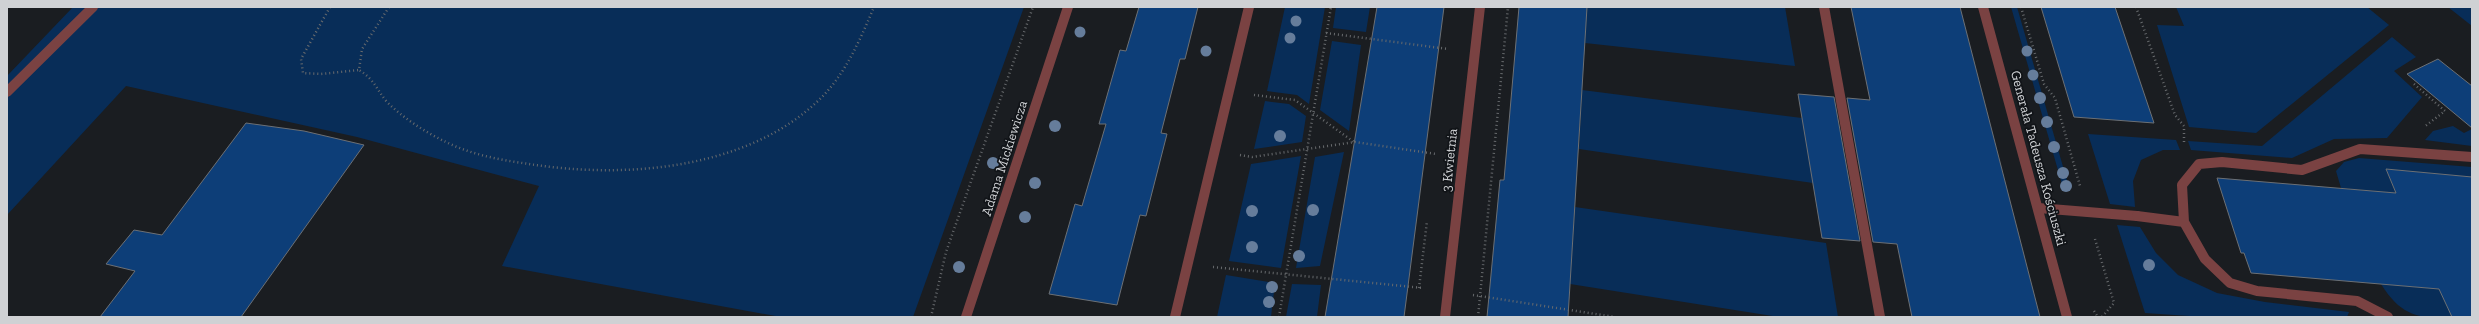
<svg xmlns="http://www.w3.org/2000/svg" width="2479" height="324" viewBox="0 0 2479 324" font-family="'Zilla Slab',serif">
<rect width="100%" height="100%" fill="#1a1d21"/>
<path fill="#082d58" d="M73 7H1024L913 317H781L502 266 539 186 357 137 126 86 7 215V76Z
M1285 7H1325L1309 104 1297 95 1267 91Z
M1336 7H1370L1366 32 1333 28Z
M1587 7H1785L1795 66 1585 43Z
M2011 7H2017L2070 191H2064Z
M2176 7H2367L2389 25 2256 133 2189 127 2157 25 2184 26Z
M2448 7H2472V26Z
M2392 37 2416 57 2394 71 2422 97 2387 138 2334 139 2292 158 2191 150 2188 141 2262 146Z
M1332 41 1361 45 1349 131 1320 110Z
M1582 90 1802 118 1813 183 1579 149Z
M1265 101 1289 104 1306 116 1302 142 1254 149Z
M2453 126 2464 133 2472 129V146L2425 140 2433 131Z
M2088 134 2176 140 2180 150H2163L2141 160 2133 181 2135 207 2110 204Z
M1344 152 1320 266 1296 268 1315 157Z
M1301 156 1281 268 1229 261 1251 164Z
M2359 158 2472 167V177L2386 169 2396 193 2341 188 2336 171 2344 162Z
M1575 207 1826 243 1838 317H1779L1570 284Z
M2117 225 2140 227 2156 253 2178 275 2217 293 2265 302 2349 312 2347 317H2204L2145 313Z
M1226 275 1275 283 1271 317H1217Z
M1292 284 1321 285 1317 317H1286Z
M2381 284 2439 289 2468 317C2427 317 2406 324 2381 284Z"/>
<path fill="#0d3e78" stroke="#6c7075" d="M1139 7H1198L1185 59H1180L1161 133 1167 134 1146 216 1140 215 1117 305 1049 294 1075 204 1082 206 1106 124H1099L1120 50 1126 51Z
M1377 7H1444L1404 317H1325Z
M1519 7H1587L1568 317H1487L1500 180H1504Z
M1851 7H1960L2040 317H1912L1897 244 1873 242 1847 98 1870 100Z
M2041 7H2115L2154 123 2074 117Z
M2438 59 2472 86V128L2407 74Z
M1798 94 1834 97 1860 241 1822 238Z
M246 123 304 131 364 145 241 317H100L135 271 106 264 134 230 162 235Z
M2386 169 2472 177V317H2452L2439 289 2251 273 2244 253H2241L2217 178 2396 193Z"/>
<g fill="none" stroke-linecap="round" stroke-linejoin="round">
<path stroke="#676a6d" stroke-width="2.5" stroke-dasharray="1 3" stroke-linecap="butt" d="M330 7 301 59 303 73 321 74 359 70
M389 7 362 49 359 70C375 80 376 89 387 102 403 118 425 132 446 142 472 155 501 160 529 164 624 179 746 170 819 100 845 75 860 40 874 7
M2021 7 2044 84 2055 98 2080 186
M2136 7 2175 115 2184 126V142
M1326 33 1448 49
M2414 84 2445 111 2424 127
M1254 95 1295 100 1354 142
M1240 155 1252 157 1355 142 1436 154
M2095 239 2114 303 2102 317
M1213 267 1423 288
M1419 288 1427 221
M1473 295 1615 317
M2094 311 2098 317
M931 317 946 252 1033 7
M1279 317 1331 7
M1478 317 1508 7"/>
<path stroke="#7a4242" stroke-width="10" d="M1824 7 1880 317
M7 92 93 7
M2038 208 2137 216
M1175 317 1249 7"/>
<path stroke="#7a4242" stroke-width="10" d="M1983 7 2067 317
M2137 216 2184 222
M966 317 1068 7
M1445 317 1480 7
M2388 317 2357 301 2257 291 2230 283 2205 259 2184 222 2182 185 2199 164 2222 162 2302 170 2360 149 2472 157"/>
</g>
<g fill="#667d9b">
<circle cx="1296" cy="21" r="5.5"/>
<circle cx="1080" cy="32" r="5.5"/>
<circle cx="1290" cy="38" r="5.5"/>
<circle cx="1206" cy="51" r="5.5"/>
<circle cx="2027" cy="51" r="5.5"/>
<circle cx="2033" cy="75" r="5.5"/>
<circle cx="2040" cy="98" r="6"/>
<circle cx="2047" cy="122" r="6"/>
<circle cx="1055" cy="126" r="6"/>
<circle cx="1280" cy="136" r="6"/>
<circle cx="2054" cy="147" r="6"/>
<circle cx="993" cy="163" r="6"/>
<circle cx="2063" cy="173" r="6"/>
<circle cx="1035" cy="183" r="6"/>
<circle cx="2066" cy="186" r="6"/>
<circle cx="1313" cy="210" r="6"/>
<circle cx="1252" cy="211" r="6"/>
<circle cx="1025" cy="217" r="6"/>
<circle cx="1252" cy="247" r="6"/>
<circle cx="1299" cy="256" r="6"/>
<circle cx="2149" cy="265" r="6"/>
<circle cx="959" cy="267" r="6"/>
<circle cx="1272" cy="287" r="6"/>
<circle cx="1269" cy="302" r="6"/>
</g>
<g text-anchor="middle" stroke-width="3.5" stroke-linejoin="round" paint-order="stroke">
<g font-size="14" fill="#cfd1d4" stroke="#111418">
<text transform="translate(1004 158) rotate(-72)" y="5">Adama Mickiewicza</text>
<text transform="translate(2039 158) rotate(75)" y="5">Generała Tadeusza Kościuszki</text>
<text transform="translate(1449 160) rotate(-84)" y="5">3 Kwietnia</text>
</g>
</g>
<rect width="2479" height="324" fill="none" stroke="#cfd1d4" stroke-width="16"/>
</svg>
